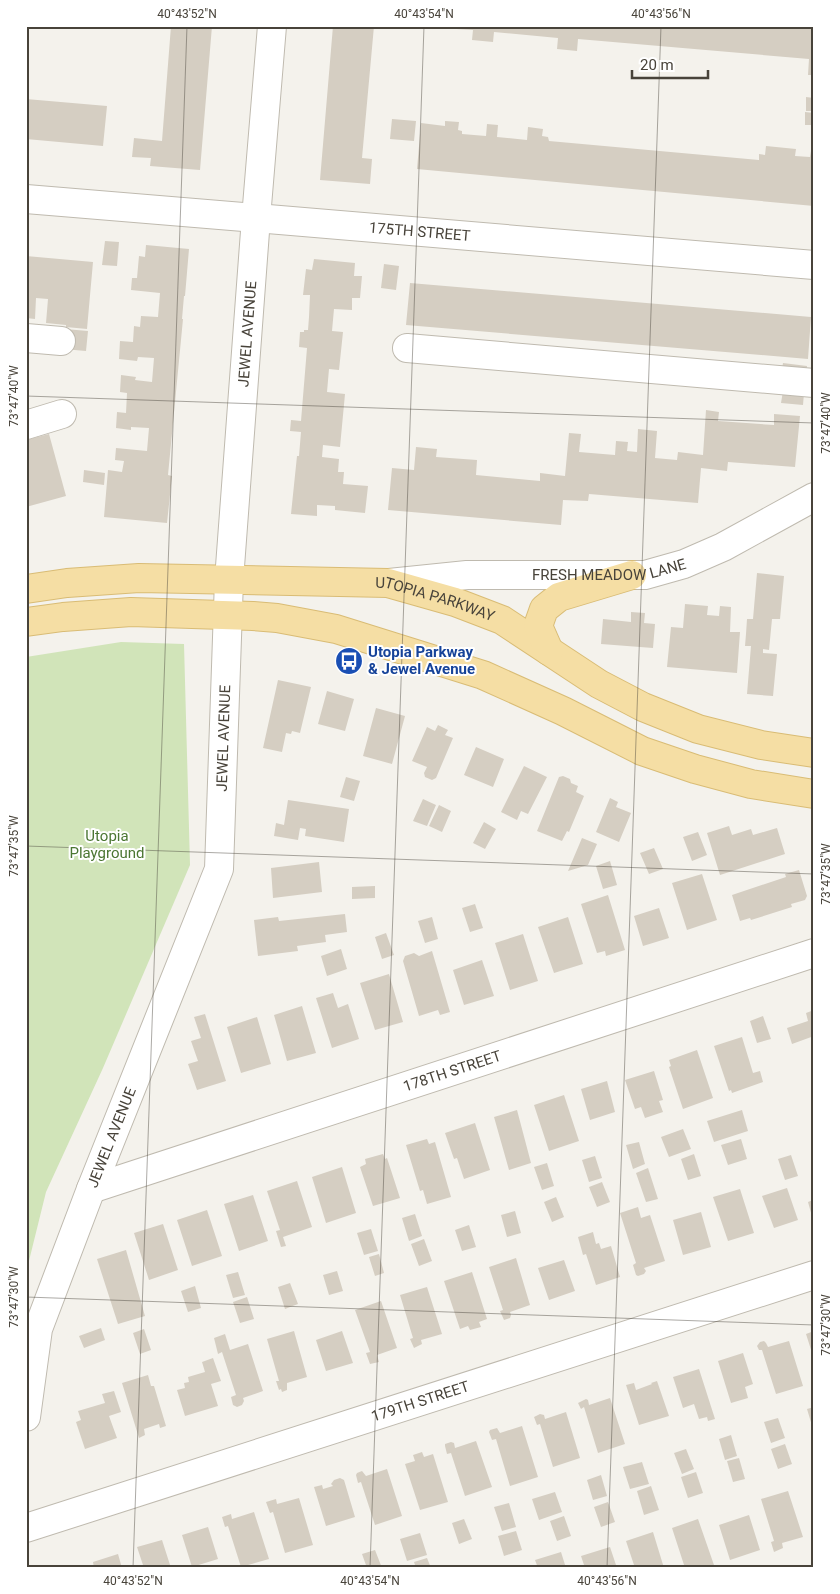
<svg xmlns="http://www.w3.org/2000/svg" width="840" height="1594" viewBox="0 0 840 1594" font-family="Roboto,sans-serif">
<rect width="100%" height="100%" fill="#f4f2ec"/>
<path fill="#d1e4b9" d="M121 642 184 644 190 865 103 1068 46 1192 26 1273V657Z"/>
<path fill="#d5cec2" d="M171 26H212L200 170 150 166 151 158 132 157 134 138 162 141Z
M333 26H374L362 158 372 159 370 184 320 180Z
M439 26H814V75H808L809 59 578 39 577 51 557 49 558 38 494 32 493 42 472 40 473 30 439 28Z
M806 97 814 98V111H806Z
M26 99 107 106 103 146 26 139Z
M805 112 814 113V125H805Z
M392 119 416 121 414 141 390 139Z
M445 121 459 122 458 130 462 131V134L486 136 487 124 498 125 497 137 527 140 528 127 543 129 542 136 548 137 549 141 759 160V154L765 155 766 146 796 149 795 156 810 157 812 145 814 146V206L417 169 421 123 445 126Z
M105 241 119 242 117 266 102 265Z
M146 245 189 249 185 296H184L182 319H183L168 475 172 476 167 523 104 517 108 470 122 472 124 461 115 460 116 448 147 451 149 428 131 427V430L116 428 117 412 126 413 127 393 120 392 121 375 136 377 135 380 152 382 154 358 138 357 137 361 119 359 120 341 133 342 134 326 140 327 141 316 158 317 160 293 131 290 132 278H137L139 256 145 257Z
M26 256 93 262 87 329 66 327V325L46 323 48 299 36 298 35 319 26 318Z
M314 259 355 263 354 276H362L360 298H352V310L334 309 332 331 343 332 339 370 329 369 327 392 345 394 340 447 323 445 322 457 339 459 338 472H344L343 484 368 486 365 513 335 510V506L317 505V516L291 514 297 456H299L301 432 290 431 291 420 301 421 307 348 299 347 300 332H304V330H308L309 317 310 295H303L306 269 312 270Z
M384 264 399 266 396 290 381 288Z
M410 283 811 317 808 359 406 325Z
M65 329 88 331 86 351 63 349Z
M783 363 807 366 806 378 781 375Z
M783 391 804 393 803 405 781 403Z
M706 410 719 412 718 421 774 425V414L800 416 795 467 728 462 727 471 701 468 698 503 589 494 588 501 563 500 561 525 388 510 392 468 414 470 416 447 437 449 436 457 477 460 476 475 540 481V473L565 476 569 433 581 434 579 452 615 455 616 441 628 442 627 451 637 452 638 429 657 431 655 458 677 460 678 452 703 455Z
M49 434 66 496 26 507V440Z
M84 470 105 473 104 485 83 482Z
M757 573 784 576 780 619H772L769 650 763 649V653L777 654 773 696 747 694 751 646H745L746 634 747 619H753Z
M685 604 708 606 707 615 719 616 720 606 731 607 730 632H740L737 673 667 667 671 627 683 628Z
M631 612 645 613 644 623 655 624 653 648 601 644 603 619 631 622Z
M278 680 311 687 300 733 292 731 291 734 286 733 282 752 263 748Z
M327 691 354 699 345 731 318 724Z
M376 708 405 716 392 764 363 756Z
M438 725 448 730 445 735 453 738 436 778 432 780 425 777 424 773 427 767 412 761 427 727 435 731Z
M476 747 504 759 493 787 464 775Z
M524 766 547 777 528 814 521 811 517 820 501 812Z
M563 776 570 779 571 783 578 786 576 792 584 796 569 832 567 831 562 841 537 831 559 777Z
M346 777 360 781 354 801 340 797Z
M610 798 618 802 616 807 631 813 619 842 596 832Z
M423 799 436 805 427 826 413 821Z
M288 800 349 809 344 842 305 836 306 829 300 828 298 840 274 836 276 823 284 825Z
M439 805 451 811 442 832 429 826Z
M484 822 496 829 485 849 473 843Z
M729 826 732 835 751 829 753 835 777 828 785 854 720 875 707 833Z
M698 832 707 855 692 861 683 837Z
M582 838 597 844 588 865 568 871Z
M654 848 663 869 649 874 640 853Z
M610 861 617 885 603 889 596 866Z
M319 862 322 892 273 898 271 868Z
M799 870 807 896 805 900 791 904 792 907 751 920 750 918 740 921 732 895 786 877 785 874Z
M702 874 717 920 687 930 672 883Z
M375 886V898L352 899V887Z
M608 895 625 950 606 956 605 951 597 953 581 904Z
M475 904 483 928 470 932 462 908Z
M659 908 669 938 643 946 634 916Z
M345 914 347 932 325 935 326 942 297 946 298 951 258 956 254 920 278 917 279 921Z
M432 917 438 939 425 943 418 921Z
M568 917 583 964 554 973 538 927Z
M386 933 394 955 382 959 375 937Z
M523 934 538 981 510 990 495 943Z
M341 949 347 969 327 976 321 956Z
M432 951 450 1012 440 1015 438 1010 419 1016 403 961 405 956 414 953 419 956Z
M482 960 494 996 464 1005 453 970Z
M389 974 403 1022 375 1030 360 983Z
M333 993 338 1008 348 1004 359 1039 332 1048 316 998Z
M302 1006 316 1053 287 1061 274 1015Z
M814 1010V1036L792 1044 787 1028 808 1021 806 1013Z
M205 1014 226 1081 197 1090 188 1064 198 1061 191 1041 201 1038 194 1017Z
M763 1016 771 1039 757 1043 750 1021Z
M257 1017 271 1064 241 1073 227 1027Z
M742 1037 753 1073 760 1071 763 1082 732 1093 731 1090 729 1091 714 1046Z
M697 1050 713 1098 683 1109 669 1067 671 1066 669 1060Z
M654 1071 663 1100 659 1101 663 1112 645 1118 641 1107 635 1109 625 1080Z
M607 1081 615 1112 590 1120 581 1089Z
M564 1095 579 1141 549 1151 534 1105Z
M517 1110 531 1163 509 1170 494 1117Z
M742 1110 748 1131 714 1142 707 1121Z
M475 1123 490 1170 464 1179 457 1158 454 1159 445 1133Z
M683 1129 691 1149 669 1157 661 1137Z
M427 1139 429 1144 435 1142 451 1197 427 1204 423 1190 420 1191 406 1145Z
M741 1139 747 1159 728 1165 721 1145Z
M639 1142 645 1164 633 1169 626 1145Z
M383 1154 385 1159 387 1158 400 1198 373 1206 360 1167 366 1164 365 1159Z
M694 1154 701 1176 688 1180 681 1159Z
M791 1155 798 1176 785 1180 778 1159Z
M595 1156 602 1178 589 1182 582 1160Z
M547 1163 554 1186 542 1190 534 1167Z
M342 1167 356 1213 326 1223 312 1177Z
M648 1168 658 1199 646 1202 636 1173Z
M297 1181 312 1227 283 1237 286 1246 281 1247 276 1231 280 1230 267 1191Z
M602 1182 610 1202 597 1207 589 1187Z
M787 1188 798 1220 774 1228 762 1196Z
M740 1189 754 1233 728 1241 713 1197Z
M814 1194V1219L813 1220 808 1202 813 1200 811 1195Z
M253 1195 268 1241 239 1251 224 1204Z
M556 1197 564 1217 552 1222 544 1202Z
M638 1207 641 1218 650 1215 665 1261 644 1268 646 1271 644 1274 638 1276 636 1275 633 1265 636 1263 620 1213Z
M207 1210 222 1256 192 1266 177 1220Z
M515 1211 521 1233 507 1237 501 1215Z
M701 1212 711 1247 683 1255 673 1220Z
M415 1214 422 1236 409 1241 402 1218Z
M163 1224 178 1270 149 1280 134 1233Z
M469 1225 476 1247 462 1251 455 1230Z
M371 1229 378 1251 364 1255 357 1233Z
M593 1232 596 1244 599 1243 601 1249 611 1246 620 1277 596 1285 586 1254 583 1255 578 1237Z
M424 1239 432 1261 419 1266 411 1244Z
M126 1250 145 1316 118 1324 97 1259Z
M379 1254 384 1273 375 1276 369 1257Z
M516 1258 530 1305 510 1312 511 1315 510 1318 504 1320 500 1311 503 1310 489 1267Z
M564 1260 575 1291 549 1300 538 1268Z
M337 1271 343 1291 329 1295 323 1275Z
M238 1272 245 1295 233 1298 226 1275Z
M472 1272 487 1319 479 1322 481 1327 470 1330 468 1326 460 1329 444 1281Z
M290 1283 298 1304 285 1309 278 1287Z
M195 1286 201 1308 188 1312 181 1291Z
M427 1287 442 1334 421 1340 422 1344 414 1348 410 1339 413 1338 400 1295Z
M247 1297 254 1319 240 1323 233 1302Z
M381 1301 397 1348 377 1355 379 1362 370 1364 366 1353 370 1352 355 1310Z
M101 1328 105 1340 84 1348 79 1336Z
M144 1329 151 1350 140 1354 133 1333Z
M294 1331 307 1377 287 1383V1390L282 1392 281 1389 279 1390 276 1381H279L267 1339Z
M342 1331 353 1363 326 1371 316 1340Z
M814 1331V1356H813L806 1334Z
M225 1334 230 1350 248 1344 263 1391 243 1398 244 1401 242 1405 237 1407 233 1405 231 1397 236 1395 222 1352 218 1354 214 1338Z
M764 1341 766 1343 768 1347 789 1341 803 1386 776 1394 762 1350H759L757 1346 760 1342Z
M743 1353 753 1384 745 1387 748 1398 731 1403 718 1361Z
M213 1358 221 1381 211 1384 218 1406 185 1416 177 1390 185 1388 184 1383 189 1382 188 1377 205 1372 202 1362Z
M699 1369 715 1419 708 1421 707 1417 699 1419 694 1404 683 1408 673 1377Z
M148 1375 151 1386H154L166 1426 160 1428 159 1424 144 1429 145 1435 139 1438 122 1383Z
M657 1381 669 1416 639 1425 626 1385 634 1383 636 1390 652 1384 651 1383Z
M114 1391 121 1412 109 1416 117 1438 85 1449 76 1422 81 1420 78 1411 105 1403 102 1394Z
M610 1398 625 1444 598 1453 584 1407 581 1409 578 1403 586 1399 588 1400 589 1405Z
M814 1407V1429H813L807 1409Z
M566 1412 580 1458 553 1467 540 1424 537 1425 534 1417 540 1414 544 1415 545 1419Z
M778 1418 785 1438 771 1443 764 1422Z
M522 1426 538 1477 510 1486 496 1439 492 1440 489 1432 490 1430 497 1428 500 1433Z
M731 1435 737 1456 725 1460 719 1439Z
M476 1441 492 1487 465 1496 451 1453 447 1454 445 1446V1444L451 1442 454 1443 455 1448Z
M785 1444 792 1464 778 1469 771 1449Z
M686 1449 694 1469 682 1474 674 1453Z
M422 1452 424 1457 433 1454 448 1502 420 1510 405 1464 415 1461 413 1455Z
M739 1458 745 1479 733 1482 727 1461Z
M642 1462 649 1484 630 1489 623 1467Z
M387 1469 402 1516 375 1525 361 1482 358 1483 356 1475 357 1473 362 1471 366 1476Z
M696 1472 703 1493 688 1498 681 1477Z
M601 1475 607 1496 593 1500 587 1480Z
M340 1478 344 1480 355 1517 326 1526 314 1487 322 1485 323 1489 333 1486 331 1484 334 1480Z
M651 1486 659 1510 644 1515 637 1491Z
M788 1491 803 1537 782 1543 783 1548 774 1552 771 1542 774 1541 761 1499Z
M555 1492 562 1512 539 1520 532 1499Z
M299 1498 313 1545 285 1553 273 1512 270 1513 266 1502 276 1499 277 1504Z
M608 1502 615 1522 601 1527 594 1507Z
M509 1503 516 1527 502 1531 494 1507Z
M254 1512 269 1559 241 1567 228 1526 225 1527 222 1517 231 1514 232 1519Z
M749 1515 760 1550 730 1560 719 1525Z
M564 1516 571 1536 557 1541 550 1521Z
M464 1519 472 1539 459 1544 452 1523Z
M698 1519 714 1565 706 1568H685L672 1528Z
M208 1527 218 1559 192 1567 182 1535Z
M516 1531 522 1550 504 1556 498 1536Z
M653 1532 664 1568H635L626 1541Z
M420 1533 427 1555 407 1561 400 1539Z
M162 1540 171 1568H144L137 1547Z
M610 1547 617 1568H585L581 1556Z
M375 1550 382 1568H367L362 1554Z
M561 1552 566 1568H538L535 1560Z
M118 1554 122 1568H94L93 1562Z
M427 1558 431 1568H416L414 1562Z"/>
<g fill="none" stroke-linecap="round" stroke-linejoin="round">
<g stroke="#bfbaaf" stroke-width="30">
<g id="minor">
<path id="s1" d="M26 199 256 218 814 265"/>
<path d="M26 338 61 341"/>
<path d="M407 348 814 383"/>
<path d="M26 425 62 414"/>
<path id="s2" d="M389 583 467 575H645L684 564 723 547 814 497"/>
<path id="s3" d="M91 1189 814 953"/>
<path id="s4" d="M26 1417 38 1329 91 1189 219 869 229 580 256 218 272 26"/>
<path id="s5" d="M26 1528 814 1275"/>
</g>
</g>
<g stroke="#d9bc75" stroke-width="30">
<g id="major">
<path id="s6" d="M26 589 67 583 139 578 388 583 455 602 502 620 599 684 643 707 698 729 761 745 814 753"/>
<path d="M26 622 63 617 131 612 253 616 277 618 336 629 483 675 563 711 642 751 695 769 751 784 814 794"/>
<path d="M549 651 538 626 544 609 559 597 632 575"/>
</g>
</g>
<use href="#minor" stroke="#fff" stroke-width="28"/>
<use href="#major" stroke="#f5dea4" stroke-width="28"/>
</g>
<path fill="none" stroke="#48433a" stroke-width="1" stroke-opacity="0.45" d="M26 396 814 423M26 846 814 874M26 1297 814 1325M133 1568 187 26M370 1568 424 26M607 1568 661 26"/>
<defs>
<g id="bus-disc" transform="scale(1.4375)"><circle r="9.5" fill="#1a4fb4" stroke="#fff"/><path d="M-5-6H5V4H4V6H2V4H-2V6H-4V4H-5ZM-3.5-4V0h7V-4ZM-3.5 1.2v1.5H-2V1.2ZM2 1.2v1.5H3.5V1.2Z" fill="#fff"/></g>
</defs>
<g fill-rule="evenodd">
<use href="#bus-disc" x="349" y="661"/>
</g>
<g text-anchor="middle" stroke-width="4" stroke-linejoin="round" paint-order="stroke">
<g font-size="15" fill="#48433a" stroke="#fff">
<text dy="5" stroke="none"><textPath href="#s1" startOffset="395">175TH STREET</textPath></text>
<text dy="5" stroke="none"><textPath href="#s4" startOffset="1119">JEWEL AVENUE</textPath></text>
<text dy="5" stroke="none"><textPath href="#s2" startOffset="221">FRESH MEADOW LANE</textPath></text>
<text dy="5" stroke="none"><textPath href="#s6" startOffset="412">UTOPIA PARKWAY</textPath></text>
<text dy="5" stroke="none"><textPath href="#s4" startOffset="714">JEWEL AVENUE</textPath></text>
<text dy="5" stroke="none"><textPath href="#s3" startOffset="380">178TH STREET</textPath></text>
<text dy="5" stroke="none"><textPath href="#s4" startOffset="294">JEWEL AVENUE</textPath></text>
<text dy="5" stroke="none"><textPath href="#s5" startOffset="414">179TH STREET</textPath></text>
</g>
<g font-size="15" font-weight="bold" fill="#164399" stroke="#fff" text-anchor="start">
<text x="368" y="657">Utopia Parkway<tspan x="368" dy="17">&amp; Jewel Avenue</tspan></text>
</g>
<g font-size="15" fill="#4b7632" stroke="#fff">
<text x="107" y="841">Utopia<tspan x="107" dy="17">Playground</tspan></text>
</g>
</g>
<rect width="840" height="1594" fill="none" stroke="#ffffff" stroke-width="55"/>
<path d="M632 70v8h76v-8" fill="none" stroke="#48433a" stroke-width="2.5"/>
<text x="640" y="70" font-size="15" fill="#48433a" stroke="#ffffff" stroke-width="4" paint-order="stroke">20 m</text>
<rect x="28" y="28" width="784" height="1538" fill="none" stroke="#48433a" stroke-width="2"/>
<g font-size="12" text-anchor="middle" fill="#48433a">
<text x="187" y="18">40°43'52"N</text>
<text x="424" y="18">40°43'54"N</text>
<text x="661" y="18">40°43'56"N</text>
<text transform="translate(14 396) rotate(-90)" y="4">73°47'40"W</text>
<text transform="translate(826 423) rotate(-90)" y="4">73°47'40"W</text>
<text transform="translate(14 846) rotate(-90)" y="4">73°47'35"W</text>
<text transform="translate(826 874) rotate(-90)" y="4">73°47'35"W</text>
<text transform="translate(14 1297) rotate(-90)" y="4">73°47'30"W</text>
<text transform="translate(826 1325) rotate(-90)" y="4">73°47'30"W</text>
<text x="133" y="1585">40°43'52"N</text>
<text x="370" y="1585">40°43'54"N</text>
<text x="607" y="1585">40°43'56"N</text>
</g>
</svg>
